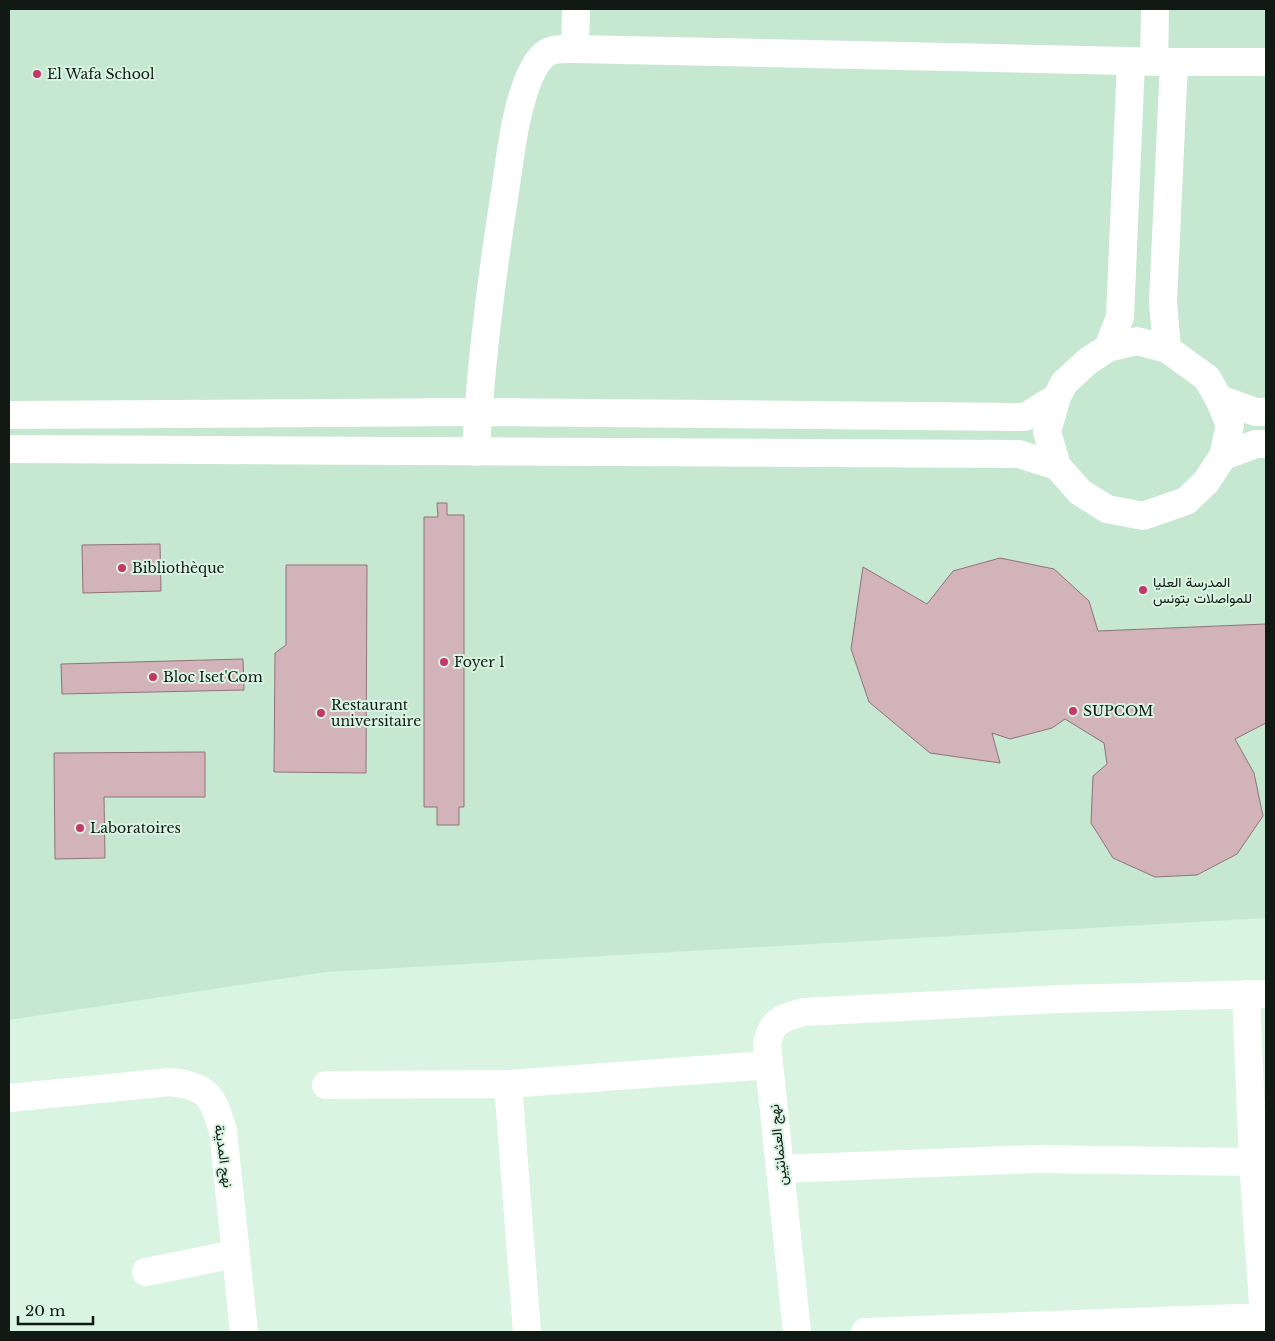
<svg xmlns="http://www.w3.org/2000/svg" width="1275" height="1341" viewBox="0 0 1275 1341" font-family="'Libre Baskerville',Vazirmatn,serif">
<rect width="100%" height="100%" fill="#d9f4e1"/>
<path fill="#c6e8d1" d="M9 9H1266V918L326 972 9 1020Z"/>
<path fill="#d2b3ba" stroke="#90737a" d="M437 503H447V515H464V807H459V825H437V807H424V517H438Z
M160 544 161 591 83 593 82 545Z
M1000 558 1054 569 1089 601 1098 631 1266 624V723L1235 739 1254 773 1263 816 1237 854 1197 875 1155 877 1113 858 1091 823 1093 776 1107 764 1104 743 1065 719 1052 728 1010 739 992 733 1000 763 930 753 869 702 851 649 863 567 927 604 953 571Z
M286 565H367L366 773 274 772 275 653 286 645Z
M243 659 244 690 62 694 61 664Z
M205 752V797H104L105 858 55 859 54 753Z"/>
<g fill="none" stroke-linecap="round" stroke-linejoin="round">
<path stroke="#fff" stroke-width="28" d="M575 49 576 9
M1154 62 1155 9
M1137 341 1167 349 1207 378 1219 399 1230 425 1223 456 1206 482 1186 501 1143 516 1107 509 1080 492 1057 466 1047 432 1057 397 1064 383 1088 361 1108 348Z
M1108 348 1120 317 1131 61
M1167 349 1163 302 1174 62
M1219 399 1256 412H1266
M9 415 478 412 1025 417 1057 397
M9 449 1019 454 1057 466
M476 452C480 367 491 282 504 198 510 161 513 122 526 86 529 76 537 60 545 54 553 48 565 49 575 49L1174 62H1266
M1223 456 1256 444H1266
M1246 994 1253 1162 1265 1332
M508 1084 527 1332
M326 1085 508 1084 769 1065
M9 1098 170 1082C210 1087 212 1096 223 1131L244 1332
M780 1169 1034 1159 1253 1162
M146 1272 235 1254
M797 1332 767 1044C772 1019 783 1018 804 1012L1059 999 1266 994
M865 1332 1266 1317"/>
</g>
<g fill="#c3376b" stroke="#d9f4e1" stroke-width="2">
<circle cx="37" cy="74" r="5"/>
<circle cx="122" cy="568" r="5"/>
<circle cx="1143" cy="590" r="5"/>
<circle cx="444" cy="662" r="5"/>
<circle cx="153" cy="677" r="5"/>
<circle cx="1073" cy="711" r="5"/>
<circle cx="321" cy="713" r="5"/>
<circle cx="80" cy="828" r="5"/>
</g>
<g text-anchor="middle" stroke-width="4" stroke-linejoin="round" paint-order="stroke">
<g font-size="14" fill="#101913" stroke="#d9f4e1" text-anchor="start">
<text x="47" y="79">El Wafa School</text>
<text x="132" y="573">Bibliothèque</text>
<text x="1153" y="587">المدرسة العليا<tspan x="1153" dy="16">للمواصلات بتونس</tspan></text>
<text x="454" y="667">Foyer 1</text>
<text x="163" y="682">Bloc Iset'Com</text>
<text x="331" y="710">Restaurant<tspan x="331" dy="16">universitaire</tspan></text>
<text x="1083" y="716">SUPCOM</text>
<text x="90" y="833">Laboratoires</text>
</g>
<g font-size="14" fill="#101913" stroke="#d9f4e1">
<text transform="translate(778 1145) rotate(-96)" y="5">نهج العثمانيّين</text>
<text transform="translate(224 1156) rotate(82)" y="5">نهج المدينة</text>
</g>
</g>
<rect width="1275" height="1341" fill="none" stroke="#101913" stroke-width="20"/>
<path d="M18 1316v8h75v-8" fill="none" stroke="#101913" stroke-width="2.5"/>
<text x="25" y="1316" font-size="15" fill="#101913" stroke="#d9f4e1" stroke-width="4" paint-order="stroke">20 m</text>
</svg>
